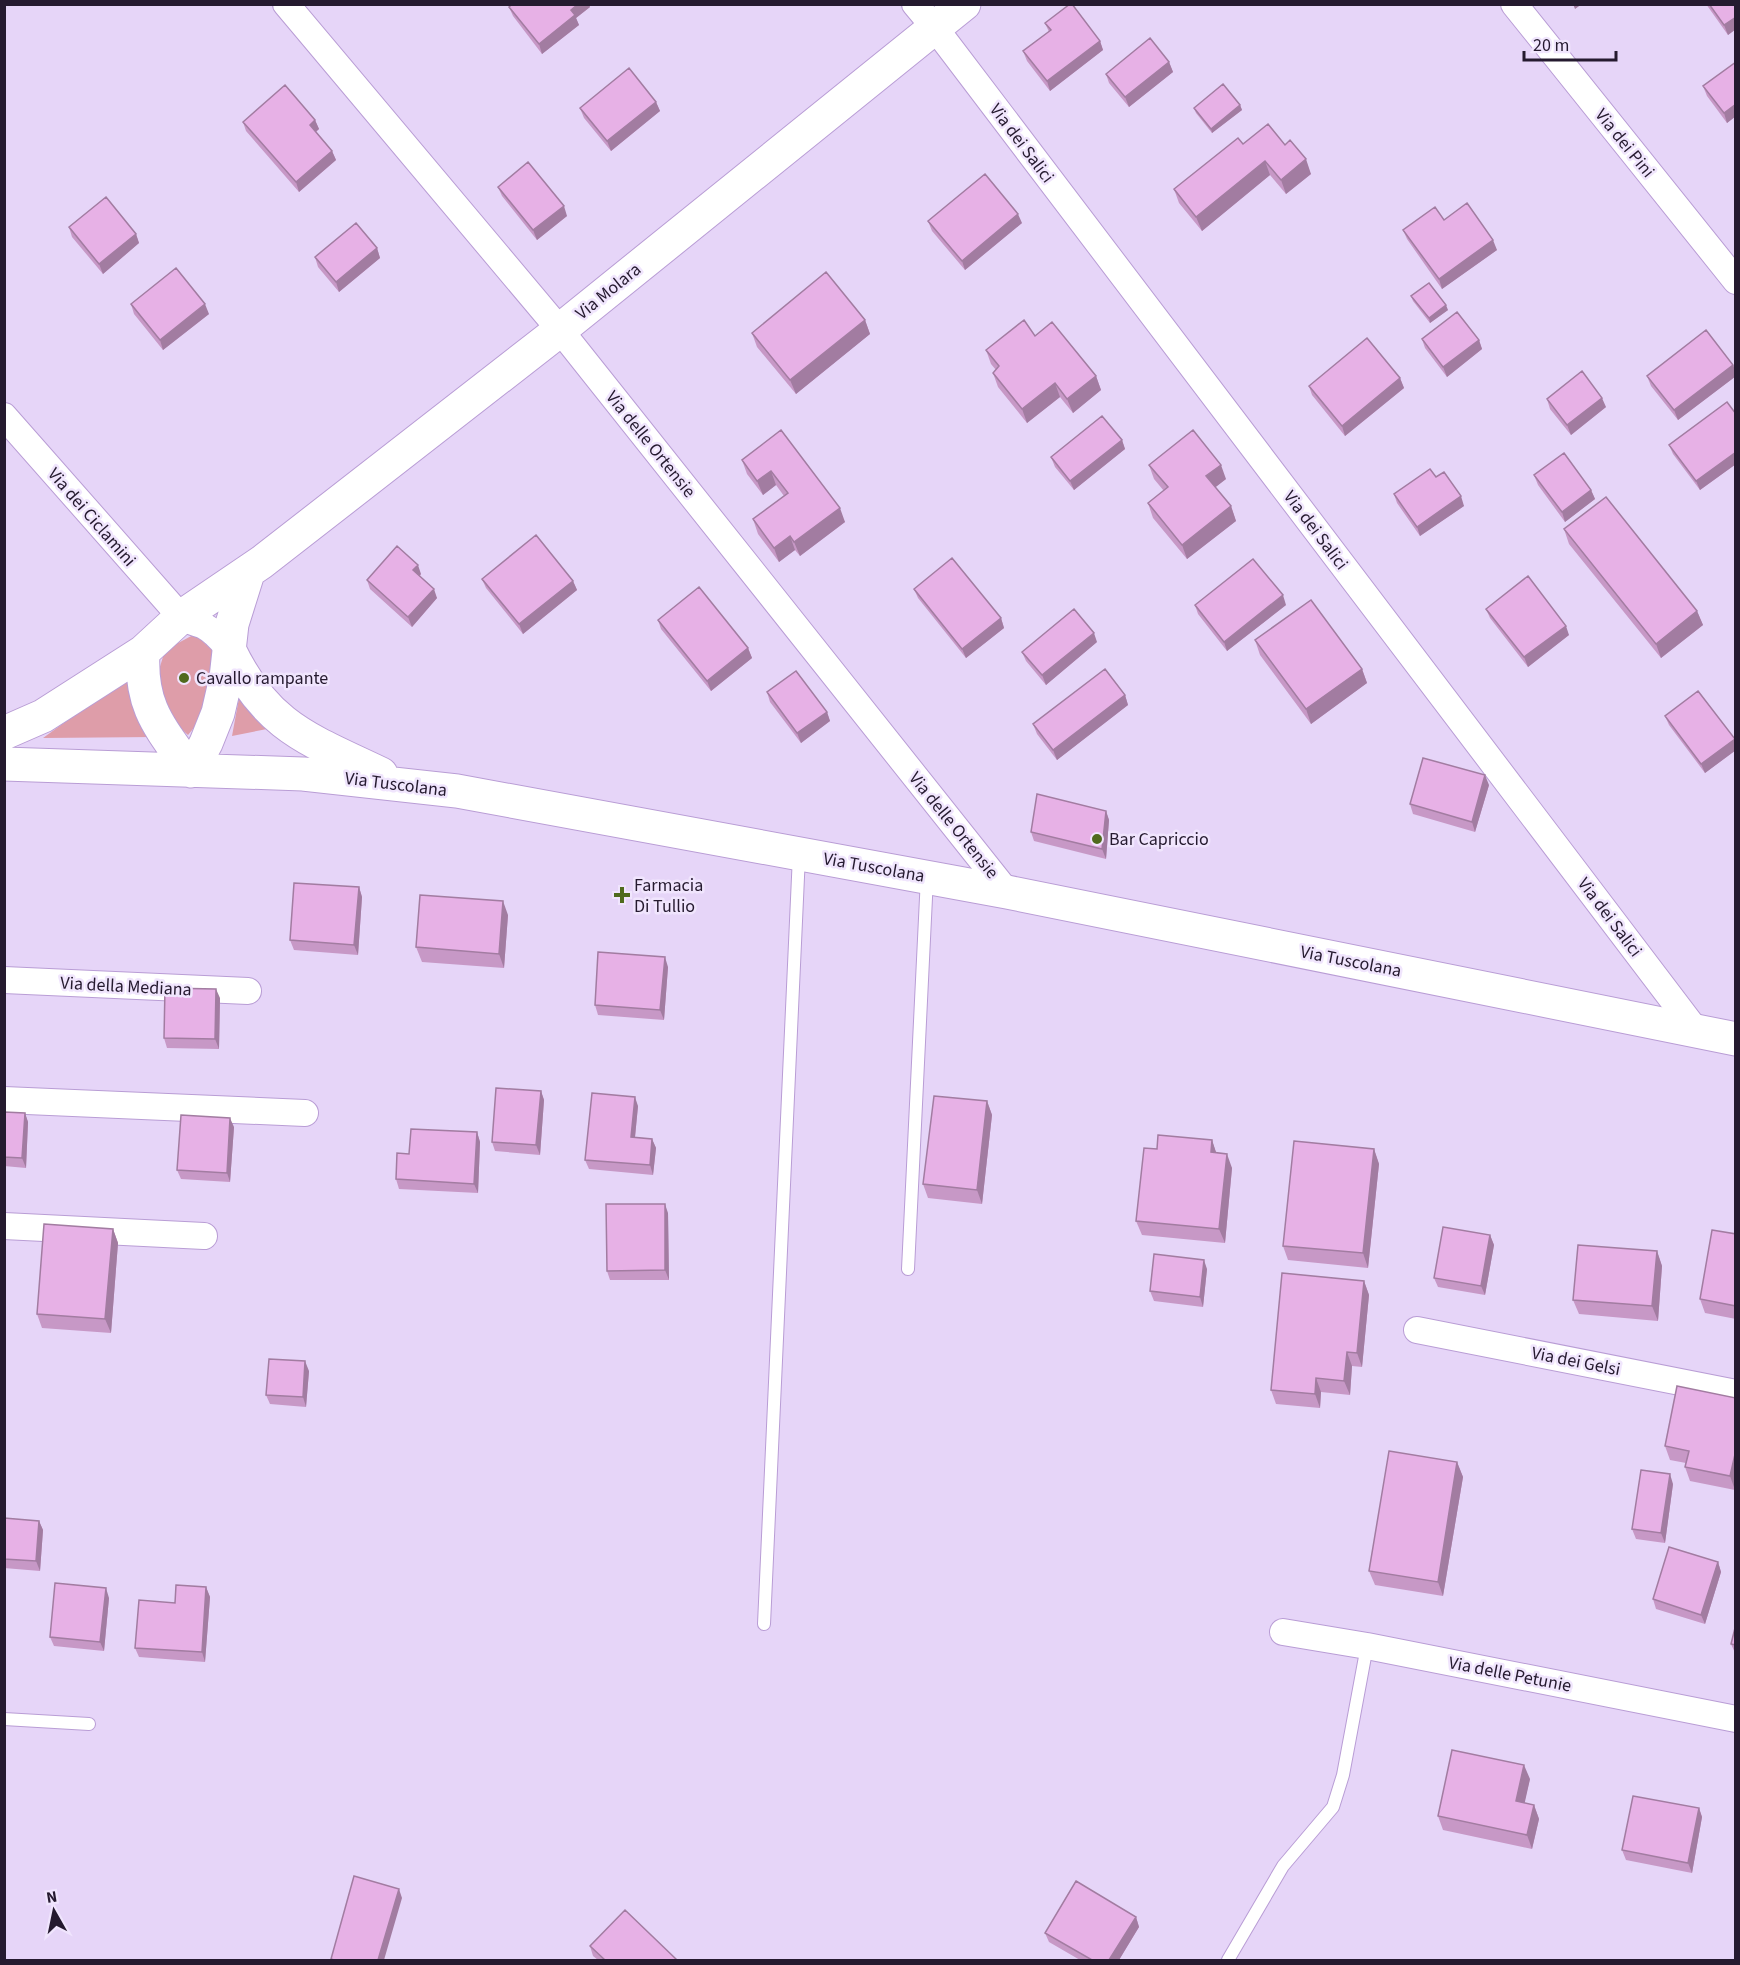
<svg xmlns="http://www.w3.org/2000/svg" width="1740" height="1965" viewBox="0 0 1740 1965" font-family="'Source Sans 3',sans-serif">
<rect width="100%" height="100%" fill="#e6d5f8"/>
<path fill="#de9da9" d="M195 634 215 653V702L188 735 169 718 156 680 165 650Z
M126 678 154 737 43 738Z
M239 698 267 729 232 736Z"/>
<g fill="none" stroke-linecap="round" stroke-linejoin="round">
<g stroke="#b99dd5" stroke-width="14">
<path id="lane" d="M908 1269 927 877
M764 1624 799 855
M4 1719 89 1724
M1228 1960 1283 1866 1333 1807 1343 1775 1367 1646"/>
</g>
<g stroke="#b99dd5" stroke-width="28">
<path id="street" d="M286 4 560 330 1007 892
M915 4 935 28 1697 1032
M1514 4 1736 281
M4 416 181 617C188 621 196 623 204 626 214 631 222 641 229 649
M4 980 248 991
M4 1100 305 1113
M4 1226 204 1236
M1417 1330 1736 1393
M1283 1632 1367 1646 1736 1719"/>
</g>
<g stroke="#b99dd5" stroke-width="35">
<path id="secondary" d="M229 649C266 727 308 739 381 774
M143 652C140 708 160 727 191 771
M4 733 43 716 143 652 181 617 262 562 560 330 964 4
M4 764 303 774 457 791 1007 892 1736 1039
M191 771 206 743 218 713 226 678 232 624 248 573"/>
</g>
<use href="#lane" stroke="#fff" stroke-width="12"/>
<use href="#street" stroke="#fff" stroke-width="26"/>
<use href="#secondary" stroke="#fff" stroke-width="33"/>
</g>
<path fill="#c798c6" d="M1706 4H1736V29L1728 35Z
M509 7H590L576 18 579 25 542 54 513 16Z
M1045 23 1100 41 1103 50 1050 91 1027 61 1023 51 1049 32Z
M1169 62 1173 72 1129 107 1109 83 1106 74Z
M1736 62V116L1727 123 1707 96 1703 86Z
M656 102 660 111 611 151 584 118 580 108Z
M1240 105 1242 110 1212 133 1196 113 1194 108Z
M315 120 319 129 316 132 332 151 336 160 299 192 246 131 243 122Z
M1243 144 1285 145 1311 174 1286 194 1270 175 1202 231 1179 203 1174 189Z
M498 187 567 216 537 240 502 196Z
M1444 220 1497 250 1442 289 1407 239 1403 230Z
M928 221 1022 223 965 270 932 231Z
M69 227 136 234 139 243 103 274 72 237Z
M377 248 380 258 339 292 318 267 315 257Z
M1411 296 1448 310 1430 323 1413 301Z
M131 304 209 314 163 350 134 314Z
M865 320 870 334 796 394 757 347 752 333Z
M1035 336 1096 376 1101 390 1073 413 1060 397 1027 423 998 387 993 373 996 370 991 364 986 350Z
M1422 339 1479 340 1482 349 1447 377 1425 348Z
M1733 365 1736 371V376L1678 420 1651 386 1647 376Z
M1400 378 1404 388 1345 436 1312 395 1309 386Z
M1547 399 1606 407 1571 435 1550 409Z
M1736 414V464L1700 490 1673 454 1669 445Z
M781 430 845 522 800 556 795 550 779 562 758 534 753 519 784 496 776 485 763 495 747 474 742 460Z
M1122 440 1125 449 1074 490 1055 467 1051 457Z
M1149 465 1226 479 1215 487 1231 506 1236 521 1187 559 1153 518 1148 503 1164 491 1154 479Z
M1534 475 1591 490 1595 499 1565 522 1538 485Z
M1436 477 1464 506 1420 536 1397 503 1394 494Z
M1564 529 1697 611 1703 625 1661 658 1569 544Z
M421 574 420 576 437 598 412 627 370 589 367 580Z
M482 579 573 581 577 590 523 634 486 588Z
M914 589 1001 618 1004 628 966 658 918 598Z
M1195 605H1286L1227 651 1198 614Z
M1486 609 1569 635 1528 667 1490 618Z
M658 620 748 648 752 658 711 691 661 629Z
M1255 640 1362 669 1367 683 1311 724 1260 655Z
M1097 642 1046 685 1026 661 1022 652Z
M767 692 827 712 830 721 801 743 770 702Z
M1125 695 1128 705 1057 760 1037 734 1033 724Z
M1665 716 1735 739 1736 750 1705 773 1669 725Z
M1489 785 1475 832 1413 814 1410 804Z
M1106 811 1109 820 1106 859 1034 841 1031 832Z
M359 887 362 897 358 955 294 950 290 940Z
M508 915 504 968 422 962 416 947Z
M668 967 664 1020 598 1015 595 1005Z
M220 998 219 1049 167 1048 164 1038Z
M541 1091 544 1100 540 1155 495 1151 492 1142Z
M987 1101 992 1115 982 1204 928 1198 923 1184Z
M638 1106 635 1137 652 1139 656 1148 653 1175 589 1169 585 1160Z
M4 1112 25 1113 28 1122 26 1168 4 1166Z
M234 1127 230 1182 181 1179 177 1170Z
M477 1132 480 1142 478 1193 399 1189 396 1179 409 1154Z
M1212 1140 1216 1153 1232 1168 1225 1243 1142 1235 1136 1221 1157 1149Z
M1374 1149 1379 1164 1368 1268 1288 1260 1283 1246Z
M668 1213 669 1280H610L607 1271Z
M113 1229 118 1243 111 1333 42 1328 37 1314Z
M1736 1234V1319L1705 1313 1700 1299Z
M1490 1235 1494 1245 1485 1295 1438 1287 1434 1278Z
M1657 1251 1662 1266 1658 1321 1579 1314 1573 1300Z
M1207 1269 1203 1307 1154 1301 1150 1291Z
M1364 1281 1369 1295 1362 1367 1352 1366 1350 1395 1321 1392 1320 1408 1276 1404 1271 1390Z
M309 1371 306 1407 270 1404 266 1395Z
M1736 1398 1735 1490 1690 1481 1685 1467 1686 1463 1670 1460 1665 1446Z
M1457 1462 1463 1477 1443 1596 1375 1585 1369 1571Z
M1673 1484 1665 1543 1636 1539 1632 1529Z
M4 1518 39 1521 43 1530 40 1571 4 1568Z
M1718 1562 1721 1572 1705 1624 1656 1609 1653 1599Z
M206 1587 210 1597 205 1662 139 1657 135 1648 175 1603Z
M109 1598 104 1651 54 1646 50 1637Z
M1736 1624V1655L1731 1644Z
M1530 1779 1524 1803 1534 1805 1539 1819 1532 1849 1443 1830 1438 1816Z
M1699 1808 1702 1817 1692 1873 1626 1860 1622 1850Z
M1136 1917 1139 1927 1119 1960H1080L1049 1942 1045 1933Z
M590 1946 677 1960H598L593 1956Z"/>
<path fill="#a27ca1" d="M578 4H589L590 7 576 18 579 25 542 54 539 44 571 10Z
M1573 4H1582L1575 9Z
M1736 17V29L1728 35 1724 25Z
M1100 41 1103 50 1050 91 1047 81Z
M1169 62 1173 72 1129 107 1125 97Z
M656 102 660 111 611 151 607 141Z
M1736 104V116L1727 123 1724 113Z
M1240 105 1242 110 1212 133 1211 129Z
M315 120 319 129 313 134 310 125Z
M332 151 336 160 299 192 296 182Z
M1306 159 1311 174 1286 194 1281 180Z
M1265 161 1270 175 1202 231 1196 217Z
M564 206 567 216 537 240 533 230Z
M1018 214 1022 223 965 270 962 261Z
M136 234 139 243 103 274 99 264Z
M1493 240 1497 250 1442 289 1439 279Z
M377 248 380 258 339 292 336 282Z
M205 304 209 314 163 350 160 340Z
M1446 305 1448 310 1430 323 1429 318Z
M865 320 870 334 796 394 790 380Z
M1479 340 1482 349 1447 377 1443 367Z
M1733 365 1736 371V376L1678 420 1674 410Z
M1096 376 1101 390 1073 413 1067 399Z
M1400 378 1404 388 1345 436 1342 426Z
M1055 383 1060 397 1027 423 1022 409Z
M1602 398 1606 407 1571 435 1567 425Z
M1122 440 1125 449 1074 490 1070 481Z
M1736 452V464L1700 490 1696 481Z
M1221 465 1226 479 1212 490 1206 476Z
M771 471 776 485 763 495 757 481Z
M1591 490 1595 499 1565 522 1562 512Z
M1461 496 1464 506 1420 536 1417 527Z
M1231 506 1236 521 1187 559 1182 545Z
M840 508 845 522 800 556 794 542Z
M790 536 795 550 779 562 774 548Z
M418 565 421 574 416 579 413 570Z
M573 581 577 590 523 634 519 624Z
M434 589 437 598 412 627 408 617Z
M1283 595 1286 605 1227 651 1224 642Z
M1697 611 1703 625 1661 658 1656 644Z
M1001 618 1004 628 966 658 962 649Z
M1566 626 1569 635 1528 667 1524 657Z
M1094 633 1097 642 1046 685 1042 675Z
M748 648 752 658 711 691 707 681Z
M1362 669 1367 683 1311 724 1306 709Z
M1125 695 1128 705 1057 760 1053 750Z
M827 712 830 721 801 743 797 733Z
M1735 739 1736 750 1705 773 1701 764Z
M1485 775 1489 785 1475 832 1472 822Z
M1106 811 1109 820 1106 859 1102 849Z
M359 887 362 897 358 955 354 945Z
M503 901 508 915 504 968 499 954Z
M665 957 668 967 664 1020 660 1010Z
M216 989 220 998 219 1049 215 1039Z
M541 1091 544 1100 540 1155 536 1145Z
M635 1097 638 1106 634 1147 631 1137Z
M987 1101 992 1115 982 1204 977 1190Z
M25 1113 28 1122 26 1168 22 1158Z
M230 1118 234 1127 230 1182 227 1173Z
M477 1132 480 1142 478 1193 474 1184Z
M652 1139 656 1148 653 1175 650 1165Z
M1212 1140 1217 1155 1211 1152Z
M1374 1149 1379 1164 1368 1268 1363 1253Z
M1227 1154 1232 1168 1225 1243 1219 1229Z
M665 1204 668 1213 669 1280 665 1270Z
M113 1229 118 1243 111 1333 105 1319Z
M1490 1235 1494 1245 1485 1295 1481 1286Z
M1657 1251 1662 1266 1658 1321 1652 1306Z
M1204 1260 1207 1269 1203 1307 1200 1297Z
M1364 1281 1369 1295 1362 1367 1357 1353Z
M1347 1352 1352 1366 1350 1395 1344 1381Z
M305 1361 309 1371 306 1407 303 1397Z
M1316 1378 1321 1392 1320 1408 1315 1394Z
M1735 1450 1736 1489 1735 1490 1730 1476Z
M1457 1462 1463 1477 1443 1596 1438 1582Z
M1670 1474 1673 1484 1665 1543 1661 1533Z
M39 1521 43 1530 40 1571 36 1561Z
M1718 1562 1721 1572 1705 1624 1701 1615Z
M206 1587 210 1597 205 1662 202 1652Z
M106 1588 109 1598 104 1651 100 1642Z
M1524 1765 1530 1779 1522 1815 1516 1801Z
M1534 1805 1539 1819 1532 1849 1527 1835Z
M1699 1808 1702 1817 1692 1873 1688 1863Z
M399 1889 402 1898 384 1960H378Z
M1136 1917 1139 1927 1119 1960H1109Z"/>
<path fill="#e7b1e6" stroke="#a27ca1" stroke-width="1.5" d="M512 4H578L571 10 575 15 539 44 509 7Z
M1070 4H1072L1100 41 1047 81 1023 51 1051 30 1045 23Z
M1709 4H1736V17L1724 25Z
M1150 38 1169 62 1125 97 1106 74Z
M1736 62V104L1724 113 1703 86Z
M629 68 656 102 607 141 580 108Z
M1223 84 1240 105 1211 129 1194 108Z
M285 85 315 120 310 125 332 151 296 182 243 122Z
M1268 124 1285 145 1290 140 1306 159 1281 180 1265 161 1196 217 1174 189 1238 138 1243 144Z
M528 162 564 206 533 230 498 187Z
M985 174 1018 214 962 261 928 221Z
M106 197 136 234 99 264 69 227Z
M1467 203 1493 240 1439 279 1403 230 1435 207 1444 220Z
M356 223 377 248 336 282 315 257Z
M176 268 205 304 160 340 131 304Z
M826 272 865 320 790 380 752 333Z
M1429 283 1446 305 1429 318 1411 296Z
M1457 312 1479 340 1443 367 1422 339Z
M1024 320 1035 336 1052 322 1096 376 1067 399 1055 383 1022 409 993 373 999 366 986 350Z
M1706 330 1733 365 1674 410 1647 376Z
M1367 338 1400 378 1342 426 1309 386Z
M1582 371 1602 398 1567 425 1547 399Z
M1727 402 1736 414V452L1696 481 1669 445Z
M1102 416 1122 440 1070 481 1051 457Z
M781 430 840 508 794 542 790 536 774 548 753 519 788 493 771 471 757 481 742 460Z
M1193 430 1221 465 1206 476 1231 506 1182 545 1148 503 1168 487 1149 465Z
M1564 453 1591 490 1562 512 1534 475Z
M1430 469 1436 477 1444 472 1461 496 1417 527 1394 494Z
M1606 497 1697 611 1656 644 1564 529Z
M536 535 573 581 519 624 482 579Z
M397 546 418 565 413 570 434 589 408 617 367 580Z
M952 558 1001 618 962 649 914 589Z
M1253 559 1283 595 1224 642 1195 605Z
M1528 576 1566 626 1524 657 1486 609Z
M699 587 748 648 707 681 658 620Z
M1311 600 1362 669 1306 709 1255 640Z
M1074 609 1094 633 1042 675 1022 652Z
M1105 669 1125 695 1053 750 1033 724Z
M796 671 827 712 797 733 767 692Z
M1698 691 1735 739 1701 764 1665 716Z
M1423 758 1485 775 1472 822 1410 804Z
M1037 794 1106 811 1102 849 1031 832Z
M294 883 359 887 354 945 290 940Z
M420 895 503 901 499 954 416 947Z
M598 952 665 957 660 1010 595 1005Z
M165 988 216 989 215 1039 164 1038Z
M496 1088 541 1091 536 1145 492 1142Z
M592 1093 635 1097 631 1137 652 1139 650 1165 585 1160Z
M934 1096 987 1101 977 1190 923 1184Z
M4 1112 25 1113 22 1158 4 1157Z
M181 1115 230 1118 227 1173 177 1170Z
M411 1129 477 1132 474 1184 396 1179 397 1153 409 1154Z
M1158 1135 1212 1140 1211 1152 1227 1154 1219 1229 1136 1221 1144 1148 1157 1149Z
M1294 1141 1374 1149 1363 1253 1283 1246Z
M606 1204H665V1270L607 1271Z
M44 1224 113 1229 105 1319 37 1314Z
M1443 1227 1490 1235 1481 1286 1434 1278Z
M1712 1230 1736 1234V1306L1700 1299Z
M1578 1245 1657 1251 1652 1306 1573 1300Z
M1154 1254 1204 1260 1200 1297 1150 1291Z
M1282 1273 1364 1281 1357 1353 1347 1352 1344 1381 1316 1378 1315 1394 1271 1390Z
M269 1359 305 1361 303 1397 266 1395Z
M1677 1386 1736 1398V1450L1730 1476 1685 1467 1689 1451 1665 1446Z
M1389 1451 1457 1462 1438 1582 1369 1571Z
M1641 1470 1670 1474 1661 1533 1632 1529Z
M4 1518 39 1521 36 1561 4 1559Z
M1669 1547 1718 1562 1701 1615 1653 1599Z
M55 1583 106 1588 100 1642 50 1637Z
M176 1585 206 1587 202 1652 135 1648 139 1600 175 1603Z
M1736 1624V1645L1731 1644Z
M1452 1750 1524 1765 1516 1801 1534 1805 1527 1835 1438 1816Z
M1633 1796 1699 1808 1688 1863 1622 1850Z
M354 1876 399 1889 378 1960H334L331 1959Z
M1076 1881 1136 1917 1109 1960H1092L1045 1933Z
M625 1910 677 1960H605L590 1946Z"/>
<g fill="#4f6a1d" stroke="#f0e5fd" stroke-width="2">
<circle cx="184" cy="678" r="6"/>
<circle cx="1097" cy="839" r="6"/>
<path d="M619 886h6v6h6v6h-6v6h-6v-6h-6v-6h6z"/>
</g>
<g text-anchor="middle" stroke-width="5" stroke-linejoin="round" paint-order="stroke">
<g font-size="18" fill="#251a2f" stroke="#f0e5fd">
<text transform="translate(1022 143) rotate(53)" y="6">Via dei Salici</text>
<text transform="translate(1625 143) rotate(51)" y="6">Via dei Pini</text>
<text transform="translate(608 291) rotate(-39)" y="6">Via Molara</text>
<text transform="translate(651 444) rotate(51)" y="6">Via delle Ortensie</text>
<text transform="translate(92 517) rotate(49)" y="6">Via dei Ciclamini</text>
<text transform="translate(1316 530) rotate(53)" y="6">Via dei Salici</text>
<text transform="translate(396 784) rotate(7)" y="6">Via Tuscolana</text>
<text transform="translate(954 825) rotate(51)" y="6">Via delle Ortensie</text>
<text transform="translate(874 867) rotate(10)" y="6">Via Tuscolana</text>
<text transform="translate(1610 917) rotate(53)" y="6">Via dei Salici</text>
<text transform="translate(1351 961) rotate(11)" y="6">Via Tuscolana</text>
<text transform="translate(126 986) rotate(3)" y="6">Via della Mediana</text>
<text transform="translate(1576 1361) rotate(11)" y="6">Via dei Gelsi</text>
<text transform="translate(1510 1674) rotate(11)" y="6">Via delle Petunie</text>
</g>
<g font-size="18" fill="#251a2f" stroke="#f0e5fd" text-anchor="start">
<text x="196" y="684">Cavallo rampante</text>
<text x="1109" y="845">Bar Capriccio</text>
<text x="634" y="891">Farmacia<tspan x="634" dy="21">Di Tullio</tspan></text>
</g>
</g>
<rect width="1740" height="1965" fill="none" stroke="#251a2f" stroke-width="12"/>
<g transform="translate(54 1911) rotate(351)" stroke="#f0e5fd" stroke-width="4.5" paint-order="stroke">
<path d="M0-4.5L10 22L0 15L-10 22Z" fill="#251a2f"/>
<text y="-9" font-size="16" font-weight="bold" text-anchor="middle" fill="#251a2f">N</text>
</g>
<path d="M1524 51v9h92v-9" fill="none" stroke="#251a2f" stroke-width="3"/>
<text x="1533" y="51" font-size="18" fill="#251a2f" stroke="#f0e5fd" stroke-width="4.5" paint-order="stroke">20 m</text>
</svg>
